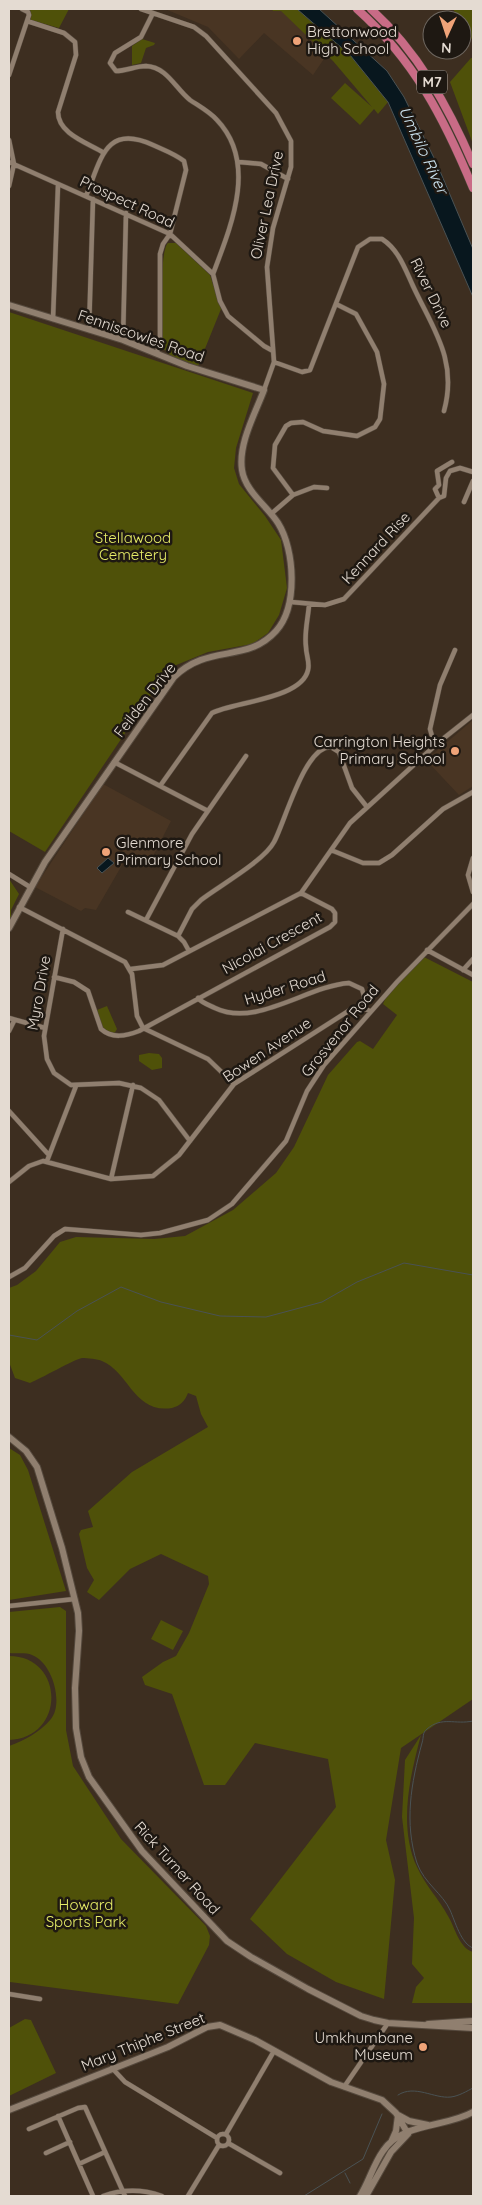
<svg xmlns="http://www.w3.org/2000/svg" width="482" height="2205" viewBox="0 0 482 2205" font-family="Quicksand,sans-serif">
<rect width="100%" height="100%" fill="#3d2e20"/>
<path fill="#493523" d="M165 9H285L330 50 313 75 264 33 239 59 208 27Z
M473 720V786L459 795 426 760Z
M103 784 171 821 150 862 125 860 96 910 85 908 81 911 35 887Z"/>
<path fill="#4f5109" d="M29 9H69L59 28 31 20V12Z
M272 9H297L350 55 388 102 378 114 374 109 360 125 331 98 345 83 372 107 333 61 281 11H273Z
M453 9H473V41L462 24V20H460Z
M142 39 155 43 154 45 146 48 141 63 132 65V46Z
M471 58H473V144L450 82Z
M168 243H176L210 275 221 309 198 366 172 357 164 349C161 334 159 251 168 243Z
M9 312 253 393 236 448 234 468 239 484 265 516 281 540 287 588 279 615 268 633 252 644 208 652 169 668 45 852 9 831Z
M9 879 19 894 11 910V920L9 925Z
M424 957 473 982V1699L401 1748 386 1840 395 1880 384 1999 336 1982 287 1954 250 1919 336 1807 328 1759 255 1743 225 1785H204L172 1694 145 1685 142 1677 163 1662 176 1656 189 1633 209 1584 208 1576 161 1554 130 1569 99 1600 87 1592 94 1580 87 1568 79 1534 81 1530 93 1527 88 1511 132 1472 208 1427 201 1414 196 1396 188 1393C185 1401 180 1406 172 1408 134 1414 129 1372 102 1361 98 1359 87 1358 82 1358 75 1359 40 1379 30 1383L15 1378 9 1362V1288L17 1285 36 1271 60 1242 76 1237 154 1239 185 1236 233 1210 276 1173 294 1147 328 1075 357 1042 360 1041 373 1049 397 1015 383 1004 387 995Z
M107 1006 117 1029 114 1034C101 1030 99 1023 97 1010Z
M149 1053 159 1054 162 1058V1068L152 1070 139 1061V1055Z
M9 1448 20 1455 28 1470 66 1591 9 1600Z
M60 1607 66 1611V1730L73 1766 121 1839 206 1926 210 1936 209 1945 178 2004 10 1982 9 1746C25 1740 39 1733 51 1719 64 1703 52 1662 32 1655 26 1652 15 1654 9 1653V1612Z
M161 1620 183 1631 173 1650 151 1639Z
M9 1656C65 1656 66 1738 9 1740Z
M421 1735C410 1776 398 1826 417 1867 425 1885 439 1899 448 1916 455 1927 459 1948 473 1952V2003H412L416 1987 424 1978 412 1964 414 1918 402 1817 405 1760Z
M25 2019 31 2020 56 2073 9 2096V2028Z"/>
<path fill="#08171e" stroke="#4a5254" d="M297 9H319L387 71 404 97 437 164 473 249V297L388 102 350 55Z
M108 858 114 863 102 873 97 868Z"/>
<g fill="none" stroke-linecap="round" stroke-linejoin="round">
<path stroke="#4a5254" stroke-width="1" d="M9 1335 37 1340 77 1311 121 1287 161 1302 220 1316 266 1317 322 1302 357 1282 404 1263 473 1275
M473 1721C455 1725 442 1716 427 1729 422 1733 424 1737 422 1743 411 1783 404 1823 417 1863 424 1883 443 1894 450 1910 455 1921 461 1944 473 1948
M398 2095C415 2084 434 2099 451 2097 459 2096 467 2091 473 2088
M345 2173 350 2183
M304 2196 363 2159 382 2114"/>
<g stroke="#55493d" stroke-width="5.5">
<path id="street" d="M141 9 194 27 206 36 276 113 291 141V167L273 228 267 267 274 362 264 390
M153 13 141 37 115 53 110 63 116 71C126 71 136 66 146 66 167 67 175 88 190 100 199 106 210 112 217 120 258 163 231 226 213 274
M27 21 64 33 75 42 76 55 58 112C58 134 88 143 104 153
M9 75 29 15 28 12 22 9
M9 140 14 164 9 186
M9 162 170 234 213 274 220 301 228 316 264 346 273 351
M239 162 261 164 288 179
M86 196C101 160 105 123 153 145 164 150 175 154 184 161L186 170 170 234 163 244 160 254V343L157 352
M53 319 58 185
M89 330 93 199
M123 340 126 213
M274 362 302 372 310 370 358 247 370 239H382C399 250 405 269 413 286 433 329 458 360 444 411
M293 495 314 487 327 488
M439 498 435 489 439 485 437 471 452 462
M464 502 473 481
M271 514 293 495 273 468 275 445 286 426 291 423 303 422 323 431 357 436 375 427 380 419 384 384 377 352 356 314 336 304
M291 602 325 605 344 599 439 498 444 496 446 478 450 471 460 468 473 472
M439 742 432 736 430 729 440 685 455 650
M114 762 208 811
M160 786 212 713C233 702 302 699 308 670 310 662 306 655 306 647 304 633 308 619 309 605
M331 850 363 863H379L392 855 443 809 473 792
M473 858 468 875 473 892
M9 874 30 887
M301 893 350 823 439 742 473 715
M19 907 125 962 132 974 137 1016 143 1028 208 1059 234 1084
M128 912 178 936 184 942 189 951
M146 920 192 834 246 756
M63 929 44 1036 47 1059 54 1073 71 1085 119 1083 141 1088 159 1100 190 1141
M178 936 192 909 201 900C219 886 264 861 274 842 285 822 305 745 331 747L339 752 352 788 367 807
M427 950 473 975
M463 970 473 959
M54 977 74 982 88 991 101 1029C112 1039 126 1036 139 1031L330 927 335 922V913L332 909 301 893 163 965 131 969
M198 998C202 1003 209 1005 215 1008 256 1028 307 986 349 983L362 989 364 996 363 1007
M9 1018 45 1028
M9 1031 14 1021
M9 1111 48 1154
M47 1161 76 1086
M111 1179 133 1085
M9 1182 29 1166 43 1161 111 1179 153 1176 179 1155 234 1084 350 1010 360 1007 370 1011
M9 1277 25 1268 54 1236 65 1229 141 1235 160 1233 208 1220 232 1204 286 1141 307 1091 324 1065 397 982 473 904
M9 1606 75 1599
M9 1994 40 1999
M112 2068 125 2082 217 2138
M344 2087 388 2023
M58 2116 93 2196
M29 2129 78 2108 85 2107 125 2196
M217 2140a6 6 0 1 1 12 0a6 6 0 1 1-12 0Z
M226 2134 274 2051
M228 2143 280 2173
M46 2153 70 2142
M79 2164 105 2152
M103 2196C123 2189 142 2189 162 2196
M188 2196 219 2145"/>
</g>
<g stroke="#55493d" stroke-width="8">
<path id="secondary" d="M9 305 123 340 187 366 264 390C255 414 238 444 242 470 245 491 267 506 278 523 295 550 298 607 276 631 246 664 209 643 174 677L45 862 9 928
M9 1437 26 1451 37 1467 62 1548 78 1613 79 1631 75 1688 76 1728 81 1757 89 1777 142 1851 227 1941 251 1957 308 1989 361 2016 374 2020 388 2023 473 2028
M428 2024 473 2021
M9 2110 168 2047 207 2027 220 2025 255 2040 331 2082 382 2100 396 2113 408 2134
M392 2140 396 2131 398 2115 409 2121 428 2125
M360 2196C369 2182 373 2165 383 2151 402 2122 445 2128 473 2112
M366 2196 391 2152 408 2134"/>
</g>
<g stroke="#55493d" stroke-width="9">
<path id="highway" d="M357 9C414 60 444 118 473 188
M371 9C418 52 448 106 473 164"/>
</g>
<use href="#street" stroke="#907f6f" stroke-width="4.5"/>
<use href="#secondary" stroke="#907f6f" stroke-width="6"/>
<use href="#highway" stroke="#c96b86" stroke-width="8"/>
</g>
<g fill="#efa378" stroke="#1e1812" stroke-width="2">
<circle cx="297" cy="41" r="5"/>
<circle cx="455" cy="751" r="5"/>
<circle cx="106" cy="852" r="5"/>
<circle cx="423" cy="2047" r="5"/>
</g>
<g text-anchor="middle" stroke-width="5" stroke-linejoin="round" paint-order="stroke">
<rect fill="#1e1812" stroke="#a9a098" stroke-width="1" x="417" y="70.5" width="30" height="23" rx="4"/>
<g font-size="14" font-weight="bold" fill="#e4dbd2">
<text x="432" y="87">M7</text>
</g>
<g font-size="15" fill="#e4dbd2" stroke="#1e1812" text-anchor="start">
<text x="307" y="37">Brettonwood<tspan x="307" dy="17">High School</tspan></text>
<text x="445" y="747" text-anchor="end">Carrington Heights<tspan x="445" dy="17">Primary School</tspan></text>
<text x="116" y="848">Glenmore<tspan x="116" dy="17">Primary School</tspan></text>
<text x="413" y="2043" text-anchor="end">Umkhumbane<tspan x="413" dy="17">Museum</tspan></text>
</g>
<g font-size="15" fill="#e4dbd2" stroke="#1e1812">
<text transform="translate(127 202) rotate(25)" y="5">Prospect Road</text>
<text transform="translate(267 205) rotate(-78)" y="5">Oliver Lea Drive</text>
<text transform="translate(431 293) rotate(64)" y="5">River Drive</text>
<text transform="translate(141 336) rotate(19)" y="5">Fenniscowles Road</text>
<text transform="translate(376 548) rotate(-47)" y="5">Kennard Rise</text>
<text transform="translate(145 700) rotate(-52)" y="5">Feilden Drive</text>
<text transform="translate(272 943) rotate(-29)" y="5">Nicolai Crescent</text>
<text transform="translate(285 988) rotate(-17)" y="5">Hyder Road</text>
<text transform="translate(39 993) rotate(-80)" y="5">Myro Drive</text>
<text transform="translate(340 1031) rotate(-51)" y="5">Grosvenor Road</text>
<text transform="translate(267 1050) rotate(-34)" y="5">Bowen Avenue</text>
<text transform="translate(177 1868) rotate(48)" y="5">Rick Turner Road</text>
<text transform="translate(143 2042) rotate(-22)" y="5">Mary Thiphe Street</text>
</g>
<g font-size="15" fill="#e6ec67" stroke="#1e1812">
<text x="133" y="543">Stellawood<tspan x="133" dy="17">Cemetery</tspan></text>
<text x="86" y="1910">Howard<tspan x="86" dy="17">Sports Park</tspan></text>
</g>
<g font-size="16" font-style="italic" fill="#cce4f1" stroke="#1e1812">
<text transform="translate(424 150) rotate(65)" y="6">Umbilo River</text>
</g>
</g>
<rect width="482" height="2205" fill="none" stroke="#e4dbd2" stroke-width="20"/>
<g transform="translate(447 35) rotate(183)"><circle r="24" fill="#1e1812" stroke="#6d665f"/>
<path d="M0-4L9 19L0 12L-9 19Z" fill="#efa378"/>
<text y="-8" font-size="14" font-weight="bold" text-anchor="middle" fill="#e4dbd2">N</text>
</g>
</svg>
